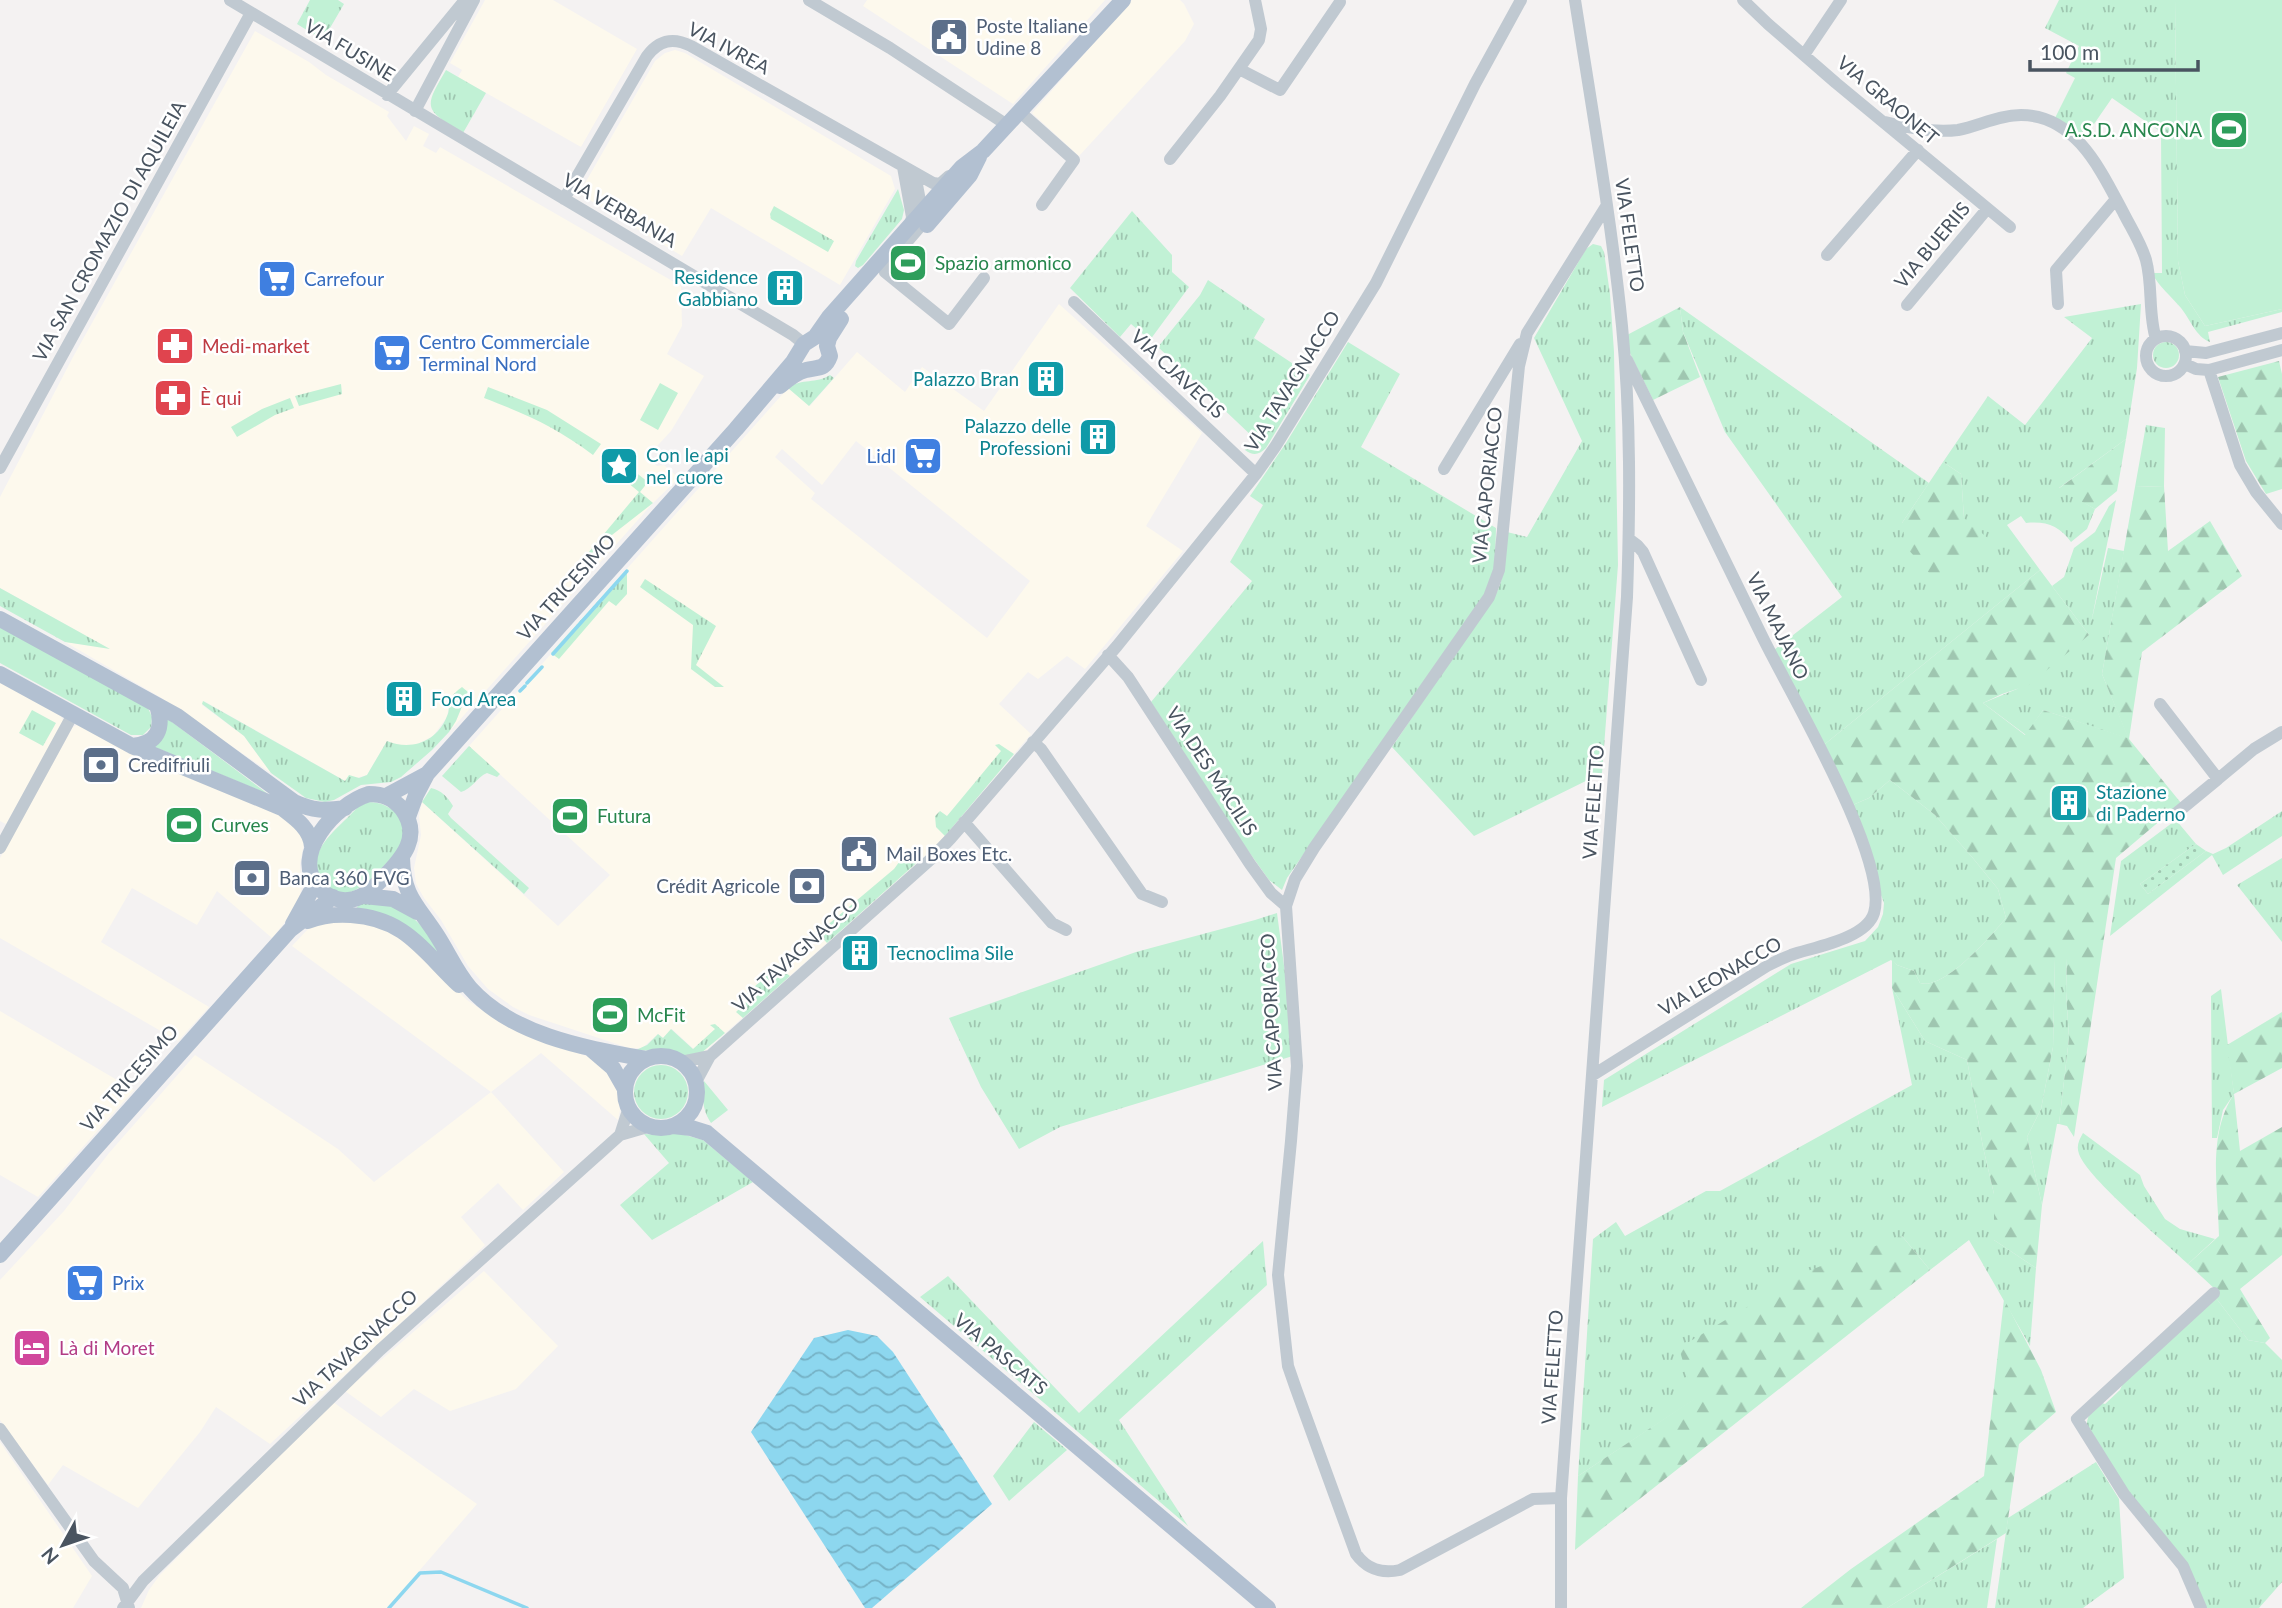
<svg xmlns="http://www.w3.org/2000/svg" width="2282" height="1608" viewBox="0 0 2282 1608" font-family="Lato,sans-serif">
<defs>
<pattern id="grass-tufts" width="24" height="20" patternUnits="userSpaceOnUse" patternTransform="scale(1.75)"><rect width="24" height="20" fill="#c1f1d5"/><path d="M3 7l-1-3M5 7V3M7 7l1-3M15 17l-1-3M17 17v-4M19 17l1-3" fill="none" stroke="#9fc6b0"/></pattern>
<pattern id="forest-firs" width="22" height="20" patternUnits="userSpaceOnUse" patternTransform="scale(1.75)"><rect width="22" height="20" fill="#c1f1d5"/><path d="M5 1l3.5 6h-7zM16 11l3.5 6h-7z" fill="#9fc6b0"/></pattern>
<pattern id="garden-dots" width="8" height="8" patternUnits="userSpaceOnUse" patternTransform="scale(1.75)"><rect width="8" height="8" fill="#c1f1d5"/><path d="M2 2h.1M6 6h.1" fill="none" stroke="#9fc6b0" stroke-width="1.8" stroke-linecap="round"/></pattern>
<pattern id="water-waves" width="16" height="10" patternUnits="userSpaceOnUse" patternTransform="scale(1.75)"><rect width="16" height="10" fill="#8dd7ef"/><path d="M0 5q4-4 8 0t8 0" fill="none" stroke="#75b1c5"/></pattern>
</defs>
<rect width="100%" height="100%" fill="#f4f2f2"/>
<path fill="#fdf9ed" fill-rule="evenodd" d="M485 0H553L637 49 581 147 458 77 462 70 450 63Z
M867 0H1105L1013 104 863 6Z
M1132 0H1180L1184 4 1194 24 1185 41 1079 156 1032 113Z
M255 31 309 62 326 75 389 112 387 116 406 141 414 126 429 134 423 146 436 153 440 147 681 286 682 326 667 354 704 376 671 431 647 457 657 466 664 465 679 478 653 503 449 732 456 721 468 692 450 699 447 717 433 736 414 746 396 745 387 741 367 775 345 781 204 701 202 705 244 736 271 773 160 697 65 642 108 648 0 588V497L73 357Z
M675 50 685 53 891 176 895 189 840 285 711 208 682 256 583 196 584 185 655 61 665 53Z
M1059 304 1202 433 1146 526 1183 551 1085 669 1067 656 1038 679 1028 672 999 704 1031 734 1014 754 936 846 705 1051H696L672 1029 663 1038 658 1034 642 1048H629L529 1015 513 1007 488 989 468 966 441 920 424 898 416 884 414 868 421 835 419 816 422 802 558 926 610 875 469 746 788 388 810 406 857 352 905 392 922 367 984 411ZM856 441 1030 581 987 638 811 499 815 493 775 457 782 449 822 485Z
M0 682 60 715 63 720 60 729 6 824 0 821Z
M77 725 295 821 304 843 300 864 301 891 298 900 285 922 272 938 217 891 197 925 132 888 101 942 209 1007 178 1041 0 938V858L73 727Z
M344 918 400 934 467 1000 501 1023 522 1034 595 1059 606 1068 617 1089 620 1110 618 1120 541 1053 491 1092 564 1172 523 1210 498 1183 461 1217 485 1245 270 1444 216 1407 200 1432 138 1508 63 1465 48 1485 0 1420V1280L64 1211 109 1153 195 1055 338 1149 374 1182 491 1092 292 946 309 928Z
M0 1011 134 1090 38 1197 0 1175Z
M484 1271 558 1346 516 1389 450 1411 414 1389 381 1417 345 1391Z
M333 1402 477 1504 387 1608H141L149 1590 159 1576Z
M0 1442 92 1576 73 1608H0Z"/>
<path fill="url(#grass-tufts)" d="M310 0H338L344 4 323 40 297 24Z
M2059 0H2175L2178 261 2185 295 2205 326 2282 309V312L2208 332 2210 342C2196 337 2190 319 2181 308 2171 296 2159 287 2152 273H2162L2161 132 2112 98 2085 137 2055 118 2075 78 2066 73 2079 46 2045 28Z
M446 70 486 93 463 133C424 109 423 109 446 70Z
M898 189 904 210 902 219 863 265 858 268 855 266 856 261Z
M774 206 834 241 828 252 771 219 770 214Z
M1132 211 1172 255V272L1189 287 1150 340 1131 324 1120 337 1070 288Z
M1593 244 1601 246 1604 252 1610 294 1614 352 1618 565 1602 773 1474 836 1392 747 1497 592C1506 573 1505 553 1507 532L1527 537 1582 441 1534 338 1586 249Z
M1208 280 1265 319 1254 338 1310 375 1266 448C1259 455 1253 456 1245 450L1255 439 1158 347 1200 295Z
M2141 304 2137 368 2126 439 2059 488 2095 509 2087 529 2071 542C2059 526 2047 521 2026 523L2021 516 2007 525 2040 570 1820 748 1770 653 1842 597 1725 432 1683 332 1680 307 1929 483 1902 523 1964 518 1961 474 1943 462 1988 396 2025 425 2092 338 2064 317Z
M1348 342 1400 374 1361 447 1496 528 1495 564 1488 589 1287 878 1282 890 1269 880 1244 845 1151 702 1252 581 1230 562 1263 505 1250 496 1286 443Z
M2153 355a13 13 0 1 1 26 0a13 13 0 1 1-26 0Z
M830 375 834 378 809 406 788 388C802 378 816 384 830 375Z
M341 384 342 394 299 406 295 396Z
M488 387 547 410 601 444 593 455C556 427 526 414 484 398Z
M290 398 294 408 275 415 237 437 231 427 262 409Z
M2146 425 2165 428 2164 486 2135 487Z
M611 453 648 482 640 492 653 503 603 542 568 577 639 492 603 462Z
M2116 500 2091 623 2108 548 2124 551 2102 674 2129 739 2043 710 2026 735 1983 703 2017 689 2089 635 2052 586 2064 577 2074 548 2095 532 2109 506Z
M627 569V594L616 606 609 601 559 659 551 653Z
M645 579 716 626 696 665 724 687H715L691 669 693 625 640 587Z
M0 588 110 649 65 642 0 606Z
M0 625 148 708 152 717 151 727 143 735H131L0 663Z
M462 687 468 692 456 721 449 732 432 750 401 777 391 782 361 785 334 800 325 802 306 798 271 773 244 736 202 704 203 701 345 781 349 775 359 778 367 775 387 741C411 751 437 742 447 716 450 711 448 704 450 699 452 695 458 690 462 687Z
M32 710 56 723 43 746 19 733Z
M166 719H168L268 794 152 746Z
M999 744 1014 754 945 836 936 827 935 816 940 811 947 816 1001 751 995 745Z
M469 746 500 774 497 777 487 773C477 777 472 789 461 792L442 776Z
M1890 780 1935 815 1972 857 1998 889 2006 918C1992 935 1944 991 1920 983L1914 971 1897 965 1891 960 1602 1107 1604 1080 1791 964 1865 941 1878 927 1883 914 1884 903 1848 807 1869 798Z
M431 788C441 790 448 797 453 806L448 814 451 818 529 888 524 894 422 802Z
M369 802C388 802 409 817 403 839 399 851 389 860 381 869 364 887 338 909 320 878 305 852 337 829 353 812L359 806Z
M2282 811V836L2223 875 2212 855 2110 936 2121 861 2176 820 2196 844 2140 884 2148 894 2206 851 2213 854 2226 848Z
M908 850 922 858 827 943 818 933 894 869Z
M2282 858V942L2237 885Z
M371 902C403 903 427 925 439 955L356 909 359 904Z
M1277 913 1296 1055 1060 1127 1019 1149 981 1087 949 1018 1136 952 1255 920Z
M2067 958 2066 991 2069 1038 2059 1124H2057L2042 1205 2027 1137 2041 1109 2053 1047 2055 959Z
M783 961 790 969 786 973 790 976 743 1018 736 1012 748 1000 744 996Z
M1892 988 1925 1041 1967 1060 1983 1147 1994 1194V1240L2036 1268 2030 1346 1969 1240 1930 1270 1902 1236 1695 1399 1578 1476 1593 1239 1616 1222 1625 1236 1706 1191H1720L1912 1085Z
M2221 989 2234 1094 2223 1110 2217 1138H2212L2211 996Z
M715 1024 725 1033 700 1054 681 1057 659 1051 636 1050 647 1045 658 1034 663 1038 671 1029 693 1049 715 1029 710 1025Z
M634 1092a27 27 0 1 1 54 0a27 27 0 1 1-54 0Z
M704 1081 728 1110 711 1123C702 1110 702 1096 704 1081Z
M678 1133 703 1140 753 1182 652 1240 620 1205 669 1163 644 1134 667 1135Z
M2083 1133 2140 1175 2144 1186 2165 1219 2180 1229 2215 1239 2188 1264C2165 1242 2088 1179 2079 1154 2076 1146 2079 1140 2083 1133Z
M1263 1241 1267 1285 1119 1420 1188 1526 920 1297 948 1276 1079 1413Z
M2216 1298 2248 1340 2265 1343 2282 1360V1582L2259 1608H2206L2087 1429C2086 1416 2091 1411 2099 1402L2105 1404 2120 1390 2124 1381Z
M1034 1422 1067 1450 1009 1501 993 1476Z
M2096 1462 2119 1499 2124 1578 2083 1608H1995L2008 1518Z
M1997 1539 1987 1608H1887Z"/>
<path fill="url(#forest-firs)" d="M1680 307 1683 332 1700 377 1653 400 1628 349 1627 335Z
M2279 361 2282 374V489L2266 494 2246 461 2218 377Z
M2126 439 2117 491 2095 509 2058 489Z
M1943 462 1961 474 1964 518 1990 540 1939 584 1906 547 1902 523Z
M2164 486 2168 551 2210 521 2242 576 2142 652 2129 739 2181 803 2116 858 2074 1137 2067 1126 2059 1124 2069 1038 2066 991 2067 959H2055L2053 1047 2041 1109 2027 1137 2042 1205 2036 1268 1994 1240V1194L1983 1147 1967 1060 1925 1041 1892 988V960L1897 965 1914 971 1920 983C1944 991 1992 935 2006 918L1998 889 1972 857 1935 815 1890 780 1869 798 1848 807 1820 748 2040 570 2089 635 2029 685 2002 694 1983 703 2025 735 2043 710 2128 738 2102 674 2135 487Z
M2282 1012V1068L2234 1094 2240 1151 2282 1127V1255L2240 1289 2270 1338 2265 1343 2248 1340 2216 1298V1290L2188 1264 2219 1236C2218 1189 2207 1135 2234 1094L2227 1045Z
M1902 1236 1930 1270 1575 1550 1578 1476 1694 1399 1679 1348 1805 1272Z
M2004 1299 2041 1370 2056 1412 2019 1444 2006 1533 1887 1608H1801L1851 1569 1984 1476Z"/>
<path fill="url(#garden-dots)" d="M2196 844 2206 851 2148 894 2140 884Z"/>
<path fill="#c1f1d5" d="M2175 0H2282V309L2205 326 2185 295 2178 261Z
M660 383 678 393 658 430 640 420Z"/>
<path fill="url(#water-waves)" d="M848 1330 877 1336 893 1352 992 1504 872 1608H865L751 1432 814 1338Z"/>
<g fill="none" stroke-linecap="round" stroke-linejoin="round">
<path stroke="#8dd7ef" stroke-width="3.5" d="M553 654 627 571
M527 683 542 667
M520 691 525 686
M389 1608 420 1573 441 1572 527 1608"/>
<path stroke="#c0c9d1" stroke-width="12" d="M230 0 793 335 804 344
M809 0 890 48 1007 125
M1743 0 1768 24 1836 83 2010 227
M1804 55 1841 0
M1239 69 1280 90 1340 2
M387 95 465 0
M415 111 474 0
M1019 111 1074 160 1042 205
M1885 122C1908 128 1934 133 1958 130 1979 126 1999 115 2021 115 2076 115 2101 171 2123 212 2131 228 2141 243 2146 260 2153 286 2148 314 2156 339
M1170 159 1220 96 1259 40 1261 29 1255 0
M903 167 912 217 910 227
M915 174 924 222 894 257 885 272 949 324 984 278
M564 199 647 56C659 40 673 37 691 46L933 183 940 184 949 176
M1827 255 1918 150
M1074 302 1256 474
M2058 304 2056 270 2116 199
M1907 305 1987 209
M2146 356a20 20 0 1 1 40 0a20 20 0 1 1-40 0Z
M2185 351 2206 353 2282 333
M2185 364 2196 369 2209 370 2282 350
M2209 370 2240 465 2256 492 2282 524
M0 468 251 13
M1444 469 1520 344
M1629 539 1637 545 1643 552 1701 680
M1108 655 1128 677 1250 864 1271 893 1286 906
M2160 704 2218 779 2254 749 2282 732
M1033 742 1041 749 1142 894 1162 902
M2173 816 2218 779
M964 822 1052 923 1066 930
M0 848 73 714
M681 1062 710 1056
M1593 1075 1767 966C1775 962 1783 958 1791 955 1814 947 1866 939 1874 913 1890 860 1788 690 1762 636 1717 544 1672 452 1627 360
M696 1082 710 1056 931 859 951 838 1117 646 1256 474 1275 447 1376 283 1475 84 1521 0
M620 1135 629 1107
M0 1429 94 1561 123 1588 129 1608
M1561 1498 1533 1499 1400 1570C1381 1574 1367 1569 1356 1554L1296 1389 1288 1366 1278 1275 1291 1141 1297 1066 1286 906 1295 879 1314 848 1489 597 1499 570 1519 366 1527 333 1607 205
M123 1608 143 1581 380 1350 620 1135 651 1126
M1561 1608V1498L1627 597C1630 507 1631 417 1622 326 1611 217 1592 109 1575 0
M2201 1608 2183 1566 2124 1494 2077 1419 2214 1293"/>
<path stroke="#b2c0d1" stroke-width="16" d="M927 225 970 175 979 157
M780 386C787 380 797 372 806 370 818 367 825 370 830 356L827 346 829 338 841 319
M0 619 177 716 294 802C313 811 325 811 345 808
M0 674 132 746 282 808C295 818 310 828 312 846
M132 746C158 744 164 728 157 705
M369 794C383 794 393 798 402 809 422 836 403 858 383 878 373 888 363 899 348 900 337 901 326 896 319 888 289 855 336 804 369 794Z
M386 796 427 774
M408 817 416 795 427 774 736 429 793 362 804 344 815 337 829 317 962 167 983 151 1123 0
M402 858C403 896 417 905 436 934 448 952 456 972 470 988 513 1036 586 1048 646 1059
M364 896 393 899 417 912
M308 921C322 915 335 914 351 915 405 918 423 951 459 985
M293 924 315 884
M592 1050 613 1068 625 1089
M625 1092a36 36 0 1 1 72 0a36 36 0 1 1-72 0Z
M673 1126 691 1128 707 1133 1268 1608
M0 1255 290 930 333 897"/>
</g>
<defs>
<g id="civic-square" transform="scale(2.0125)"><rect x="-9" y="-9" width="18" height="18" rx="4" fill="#5c6f8a" stroke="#fff"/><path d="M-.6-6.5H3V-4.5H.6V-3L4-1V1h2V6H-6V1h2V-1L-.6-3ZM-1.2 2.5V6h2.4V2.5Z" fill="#fff"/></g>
<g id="stadium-square" transform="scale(2.0125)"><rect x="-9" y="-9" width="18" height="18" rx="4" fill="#2e9e5b" stroke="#fff"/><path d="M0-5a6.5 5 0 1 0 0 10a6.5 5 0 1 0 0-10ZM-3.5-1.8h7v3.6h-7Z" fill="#fff"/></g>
<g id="supermarket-square" transform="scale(2.0125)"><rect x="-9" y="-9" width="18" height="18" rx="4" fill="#3f7fe0" stroke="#fff"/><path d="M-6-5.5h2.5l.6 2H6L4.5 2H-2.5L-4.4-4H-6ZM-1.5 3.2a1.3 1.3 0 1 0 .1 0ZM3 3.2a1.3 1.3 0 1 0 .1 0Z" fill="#fff"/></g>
<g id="building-square" transform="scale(2.0125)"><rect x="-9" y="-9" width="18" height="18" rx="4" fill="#0f9aa8" stroke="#fff"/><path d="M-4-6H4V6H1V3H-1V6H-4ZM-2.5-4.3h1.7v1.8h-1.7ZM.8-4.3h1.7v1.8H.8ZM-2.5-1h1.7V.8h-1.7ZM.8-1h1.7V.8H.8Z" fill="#fff"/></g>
<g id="pharmacy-square" transform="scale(2.0125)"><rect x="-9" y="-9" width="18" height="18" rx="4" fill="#e0444e" stroke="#fff"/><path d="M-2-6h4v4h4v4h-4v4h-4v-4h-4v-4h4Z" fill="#fff"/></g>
<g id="sight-square" transform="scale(2.0125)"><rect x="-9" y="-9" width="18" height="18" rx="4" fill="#0f9aa8" stroke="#fff"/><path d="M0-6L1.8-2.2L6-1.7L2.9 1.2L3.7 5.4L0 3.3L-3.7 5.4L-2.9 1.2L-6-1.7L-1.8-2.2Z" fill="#fff"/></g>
<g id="bank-square" transform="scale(2.0125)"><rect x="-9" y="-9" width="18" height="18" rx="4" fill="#5c6f8a" stroke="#fff"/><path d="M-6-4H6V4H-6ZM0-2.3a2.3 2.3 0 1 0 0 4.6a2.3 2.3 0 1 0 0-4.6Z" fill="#fff"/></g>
<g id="hotel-square" transform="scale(2.0125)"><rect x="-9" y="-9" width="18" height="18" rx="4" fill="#d1479c" stroke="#fff"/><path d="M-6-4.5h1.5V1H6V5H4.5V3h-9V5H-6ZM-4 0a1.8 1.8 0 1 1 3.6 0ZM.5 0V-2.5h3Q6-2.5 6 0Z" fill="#fff"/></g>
</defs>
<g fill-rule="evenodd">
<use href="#civic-square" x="949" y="37"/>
<use href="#stadium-square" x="2229" y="130"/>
<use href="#stadium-square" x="908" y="263"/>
<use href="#supermarket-square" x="277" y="279"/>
<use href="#building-square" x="785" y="288"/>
<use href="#pharmacy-square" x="175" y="346"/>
<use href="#supermarket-square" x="392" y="353"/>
<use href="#building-square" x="1046" y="379"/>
<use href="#pharmacy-square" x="173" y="398"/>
<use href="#building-square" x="1098" y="437"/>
<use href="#supermarket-square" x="923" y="456"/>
<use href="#sight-square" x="619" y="466"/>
<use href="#building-square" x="404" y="699"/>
<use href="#bank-square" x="101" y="765"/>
<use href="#building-square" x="2069" y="803"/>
<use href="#stadium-square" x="570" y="816"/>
<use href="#stadium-square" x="184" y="825"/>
<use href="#civic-square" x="859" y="854"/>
<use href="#bank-square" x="252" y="878"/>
<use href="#bank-square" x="807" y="886"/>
<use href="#building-square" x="860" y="953"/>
<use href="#stadium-square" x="610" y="1015"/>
<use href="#supermarket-square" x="85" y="1283"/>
<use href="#hotel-square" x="32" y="1348"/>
</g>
<g text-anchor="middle" stroke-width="5" stroke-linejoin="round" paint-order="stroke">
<g font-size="19" fill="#4e5e75" stroke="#fff" text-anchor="start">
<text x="976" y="33">Poste Italiane<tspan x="976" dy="22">Udine 8</tspan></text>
<text x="128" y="772">Credifriuli</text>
<text x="886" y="861">Mail Boxes Etc.</text>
<text x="279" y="885">Banca 360 FVG</text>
<text x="780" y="893" text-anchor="end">Crédit Agricole</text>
</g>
<g font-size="19" fill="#495460" stroke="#fff">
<text transform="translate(729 48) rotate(28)" y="7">VIA IVREA</text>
<text transform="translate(350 50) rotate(31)" y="7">VIA FUSINE</text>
<text transform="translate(1888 100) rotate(40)" y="7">VIA GRAONET</text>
<text transform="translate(620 210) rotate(30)" y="7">VIA VERBANIA</text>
<text transform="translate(109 231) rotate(-61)" y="7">VIA SAN CROMAZIO DI AQUILEIA</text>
<text transform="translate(1630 235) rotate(82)" y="7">VIA FELETTO</text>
<text transform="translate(1932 245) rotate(-50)" y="7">VIA BUERIIS</text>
<text transform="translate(1178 374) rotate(43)" y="7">VIA CJAVECIS</text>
<text transform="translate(1292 381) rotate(-58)" y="7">VIA TAVAGNACCO</text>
<text transform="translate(1487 485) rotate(-84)" y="7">VIA CAPORIACCO</text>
<text transform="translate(566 587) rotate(-48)" y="7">VIA TRICESIMO</text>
<text transform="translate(1778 626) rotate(64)" y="7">VIA MAJANO</text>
<text transform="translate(1212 771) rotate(57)" y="7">VIA DES MACILIS</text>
<text transform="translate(1593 802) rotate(-86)" y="7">VIA FELETTO</text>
<text transform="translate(795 954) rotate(-42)" y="7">VIA TAVAGNACCO</text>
<text transform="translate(1720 976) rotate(-30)" y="7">VIA LEONACCO</text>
<text transform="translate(1271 1012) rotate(-93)" y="7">VIA CAPORIACCO</text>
<text transform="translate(129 1078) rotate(-48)" y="7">VIA TRICESIMO</text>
<text transform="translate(355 1348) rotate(-43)" y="7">VIA TAVAGNACCO</text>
<text transform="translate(1001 1354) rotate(40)" y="7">VIA PASCATS</text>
<text transform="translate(1552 1367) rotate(-86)" y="7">VIA FELETTO</text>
</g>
<g font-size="19" fill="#27864d" stroke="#fff" text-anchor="start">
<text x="2202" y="137" text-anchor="end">A.S.D. ANCONA</text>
<text x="935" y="270">Spazio armonico</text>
<text x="597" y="823">Futura</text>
<text x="211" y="832">Curves</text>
<text x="637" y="1022">McFit</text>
</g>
<g font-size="19" fill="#0d838f" stroke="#fff" text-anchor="start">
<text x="758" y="284" text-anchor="end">Residence<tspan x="758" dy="22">Gabbiano</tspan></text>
<text x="1019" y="386" text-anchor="end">Palazzo Bran</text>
<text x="1071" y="433" text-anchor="end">Palazzo delle<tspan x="1071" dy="22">Professioni</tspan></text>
<text x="646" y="462">Con le api<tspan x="646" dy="22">nel cuore</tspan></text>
<text x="431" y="706">Food Area</text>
<text x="2096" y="799">Stazione<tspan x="2096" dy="22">di Paderno</tspan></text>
<text x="887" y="960">Tecnoclima Sile</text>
</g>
<g font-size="19" fill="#366cbe" stroke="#fff" text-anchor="start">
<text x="304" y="286">Carrefour</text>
<text x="419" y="349">Centro Commerciale<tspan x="419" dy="22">Terminal Nord</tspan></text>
<text x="896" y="463" text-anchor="end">Lidl</text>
<text x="112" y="1290">Prix</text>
</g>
<g font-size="19" fill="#be3a42" stroke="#fff" text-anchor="start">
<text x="202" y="353">Medi-market</text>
<text x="200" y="405">È qui</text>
</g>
<g font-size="19" fill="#b23c85" stroke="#fff" text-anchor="start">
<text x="59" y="1355">Là di Moret</text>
</g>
</g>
<g transform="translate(63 1545) rotate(230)" stroke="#ffffff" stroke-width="5" paint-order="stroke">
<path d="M0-5L12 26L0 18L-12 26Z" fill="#495460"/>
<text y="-10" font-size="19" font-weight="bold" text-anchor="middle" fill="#495460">N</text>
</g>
<path d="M2030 60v10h168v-10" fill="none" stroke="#495460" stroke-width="3.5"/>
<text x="2040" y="60" font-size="21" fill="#495460" stroke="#ffffff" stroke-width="5" paint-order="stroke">100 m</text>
</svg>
